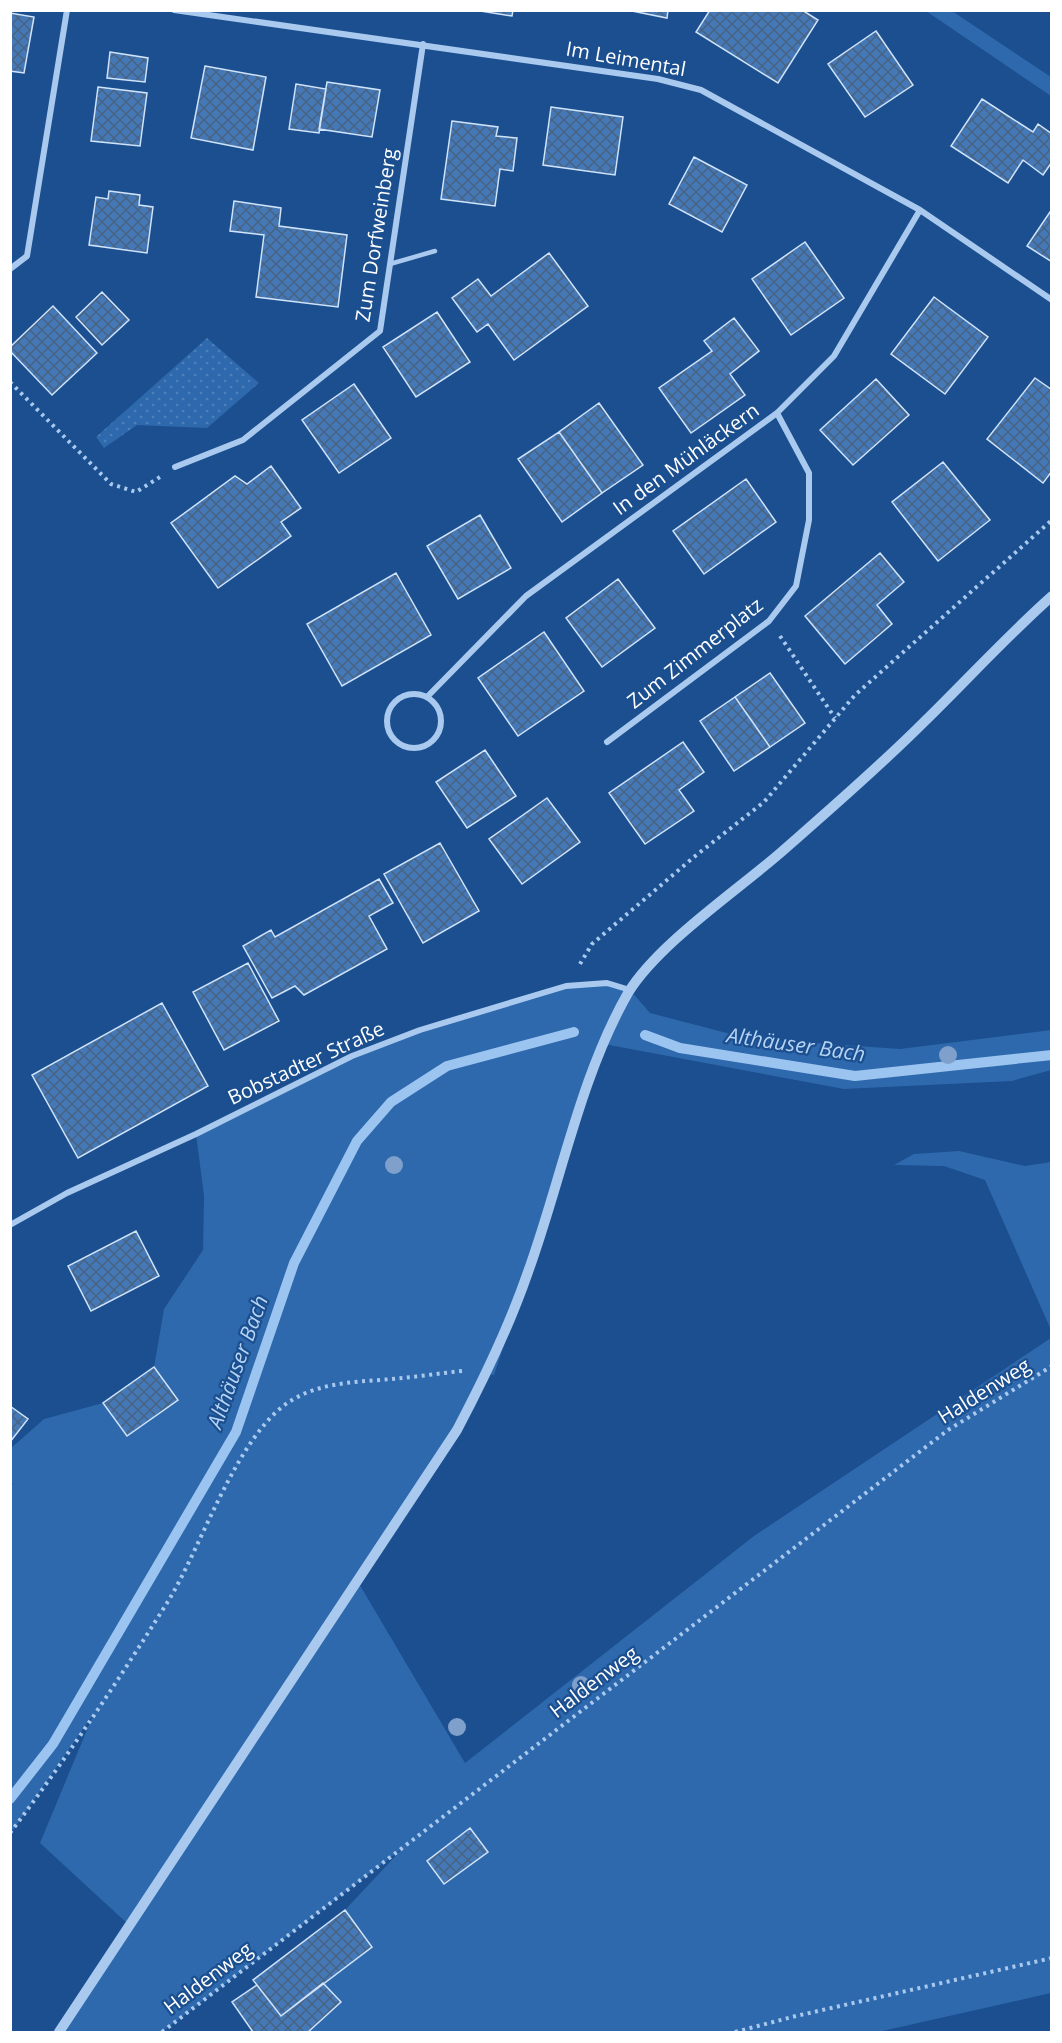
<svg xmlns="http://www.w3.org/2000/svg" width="1062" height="2043" viewBox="0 0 1062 2043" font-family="'Open Sans',sans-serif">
<defs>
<pattern id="park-dots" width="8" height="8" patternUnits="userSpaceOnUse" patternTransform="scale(1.5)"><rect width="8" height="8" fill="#2e69ad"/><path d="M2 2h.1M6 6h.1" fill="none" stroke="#4d80b9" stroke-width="1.8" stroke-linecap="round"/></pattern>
<pattern id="building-cross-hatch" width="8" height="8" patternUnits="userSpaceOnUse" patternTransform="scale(1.5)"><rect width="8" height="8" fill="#4478b7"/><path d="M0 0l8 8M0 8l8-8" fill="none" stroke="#486282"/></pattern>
</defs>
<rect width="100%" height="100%" fill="#1b4f8f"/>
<path fill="#2e69ad" d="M926 11H952L1051 77V96Z
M607 983 630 990 650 1013 746 1038 900 1049 1051 1030V1070L1012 1081 844 1089 604 1044 494 1375 486 1374 358 1582 465 1763 754 1536 1051 1338V1993L878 2032H308L341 2002 323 1983 372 1947 345 1910 403 1848 162 2032H59L130 1926 40 1843 94 1713 11 1833 10 1488 13 1484 11 1482 10 1449 44 1419 103 1403 127 1436 178 1400 154 1367 164 1309 203 1250 204 1196 196 1134 352 1056 420 1030 566 986Z
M959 1151 1025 1166 1051 1162V1330L985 1180 944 1166 894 1165 914 1154Z"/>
<path fill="url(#park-dots)" d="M207 338 259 383 207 428 137 425 104 448 96 437Z"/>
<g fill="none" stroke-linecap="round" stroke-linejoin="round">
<path stroke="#9cc4f0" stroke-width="10" d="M645 1035 680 1048 855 1076 1052 1055
M10 1799 53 1744 236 1432 294 1263 357 1141 391 1102 447 1066 574 1032"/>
</g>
<path fill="url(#building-cross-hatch)" stroke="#cfe3fa" stroke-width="1.5" d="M474 10H513L512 16Z
M627 10H668L667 18Z
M710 10H802L818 20 778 83 696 32Z
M10 13 34 17 24 73 10 71Z
M876 31 913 85 865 117 828 64Z
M110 52 148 58 145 82 107 78Z
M205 66 266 77 253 150 191 138Z
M327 82 380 90 372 137 319 129Z
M296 84 326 89 319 133 289 129Z
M98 87 147 93 140 146 91 141Z
M982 99 1033 132 1038 124 1052 134V162L1043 175 1023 160 1008 183 951 146Z
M551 107 623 117 615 175 543 165Z
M452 121 498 127 496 136 517 138 513 171 500 169 495 206 441 199Z
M694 157 747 185 722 232 669 204Z
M109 191 140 195 139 205 153 207 147 253 89 245 96 197 108 199Z
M234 201 281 208 279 226 347 235 338 307 256 297 264 235 230 231Z
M1052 209V262L1027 246Z
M805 242 844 298 791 335 752 279Z
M549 253 588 306 514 360 488 324 477 332 452 298 478 279 491 296Z
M102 292 129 320 102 345 76 317Z
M934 297 988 337 945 394 891 354Z
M53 306 97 353 52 395 10 351V347Z
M437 312 470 362 416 397 383 347Z
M734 318 759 351 730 374 745 395 691 433 659 388 712 351 704 341Z
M1035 378 1052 390V471L1043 483 987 439Z
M876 379 909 415 853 465 820 430Z
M354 384 391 438 339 473 302 420Z
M599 403 643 465 602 493 559 432Z
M559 432 602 493 562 522 518 459Z
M943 462 990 520 938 561 892 502Z
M271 466 301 508 281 522 291 536 218 588 171 523 235 476 247 484Z
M746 479 776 522 704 574 673 531Z
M480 515 511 568 458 599 427 546Z
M880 553 904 582 877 605 892 624 845 664 805 616Z
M396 573 431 635 342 686 307 624Z
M618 579 655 628 602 667 566 618Z
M544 632 584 691 518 736 478 678Z
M770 673 805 723 770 747 735 697Z
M735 697 770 747 734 771 700 721Z
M683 742 704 772 679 790 694 811 645 844 609 793Z
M485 750 516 796 467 828 436 782Z
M547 798 580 842 522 884 489 839Z
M440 843 479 911 423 943 384 874Z
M379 879 393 903 369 916 387 949 304 995 295 986 272 998 243 946 271 930 275 937Z
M248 963 279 1021 224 1050 193 992Z
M162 1003 208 1086 78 1158 32 1075Z
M136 1231 159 1276 91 1311 68 1266Z
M154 1367 178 1400 127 1436 103 1403Z
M10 1406 28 1419 10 1442Z
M470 1828 488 1852 444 1884 427 1861Z
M345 1910 372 1947 281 2016 253 1980Z
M323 1983 341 2002 308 2032H253L232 2002 257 1985 281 2016Z"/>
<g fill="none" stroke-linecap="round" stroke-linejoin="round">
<path stroke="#a9c9ee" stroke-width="4" stroke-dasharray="3 4.5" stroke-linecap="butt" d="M10 382 111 484 136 492 160 477
M780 636 835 718
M580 964 592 944 694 857 764 802 855 695 1052 520
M10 1833C66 1759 118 1681 167 1603 202 1547 237 1433 292 1400 325 1380 366 1382 403 1378 422 1376 442 1373 462 1371
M162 2032 948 1430 1052 1366
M735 2032 796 2016 1052 1958"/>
<path stroke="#a9c9ee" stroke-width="4.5" d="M390 264 435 251"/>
<path stroke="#a9c9ee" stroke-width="6" d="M174 10 658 79 701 90 920 210 1052 300
M10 269 27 256 67 10
M175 467 243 440 380 331 423 44
M387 721a27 27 0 1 1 54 0a27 27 0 1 1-54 0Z
M427 697 526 596 777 413 834 356 920 210
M607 742 769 621 796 586 809 520V473L777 413
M10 1225 67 1193 196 1134 352 1056 420 1030 566 986 607 983 630 990"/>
<path stroke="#a9c9ee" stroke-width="10" d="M59 2032 457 1430C484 1379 509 1327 528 1272 561 1181 580 1077 628 993 657 945 735 892 779 854 828 811 878 768 924 722 967 680 1007 636 1052 596"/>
</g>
<g fill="#7ea0ca">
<circle cx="948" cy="1055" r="9"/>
<circle cx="394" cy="1165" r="9"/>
<circle cx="581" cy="1685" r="9"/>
<circle cx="457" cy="1727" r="9"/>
</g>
<g text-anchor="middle" stroke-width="4.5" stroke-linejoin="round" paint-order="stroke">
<g font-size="20" fill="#fff" stroke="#1b4f8f">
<text transform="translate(626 59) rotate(10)" y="7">Im Leimental</text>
<text transform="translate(376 235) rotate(-81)" y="7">Zum Dorfweinberg</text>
<text transform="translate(686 459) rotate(-36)" y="7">In den Mühläckern</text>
<text transform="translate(695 653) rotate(-38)" y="7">Zum Zimmerplatz</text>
<text transform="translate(306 1063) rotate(-25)" y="7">Bobstadter Straße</text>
<text transform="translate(984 1391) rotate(-32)" y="7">Haldenweg</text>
<text transform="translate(594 1682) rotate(-37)" y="7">Haldenweg</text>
<text transform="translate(208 1978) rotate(-37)" y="7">Haldenweg</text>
</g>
<g font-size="21" font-style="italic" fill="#b5d3f5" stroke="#1b4f8f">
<text transform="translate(796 1045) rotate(8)" y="7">Althäuser Bach</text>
<text transform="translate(238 1362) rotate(-70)" y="7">Althäuser Bach</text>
</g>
</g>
<rect width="1062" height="2043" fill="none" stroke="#ffffff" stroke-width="24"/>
</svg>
